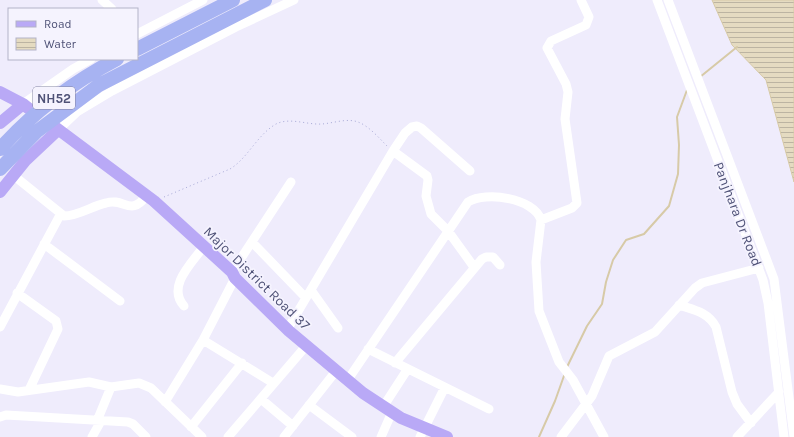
<svg xmlns="http://www.w3.org/2000/svg" width="794" height="437" viewBox="0 0 794 437" font-family="Karla,sans-serif">
<defs>
<pattern id="water-rules" width="6" height="5" patternUnits="userSpaceOnUse"><rect width="6" height="5" fill="#e5dbc1"/><path d="M0 2.5h6" fill="none" stroke="#bcb4a2"/></pattern>
</defs>
<rect width="100%" height="100%" fill="#efecfc"/>
<path fill="url(#water-rules)" stroke="#d7caa7" d="M712 0H794V182L766 80 732 45Z"/>
<g fill="none" stroke-linecap="round" stroke-linejoin="round">
<path stroke="#d7caa7" stroke-width="2" d="M700 77 737 47
M567 367 587 326 602 304 606 282 613 260 626 240 644 234 669 206 678 174 679 145 677 117 687 90
M539 437 555 401 565 373"/>
<path stroke="#a7a9d6" stroke-width="1" stroke-dasharray="1 3" stroke-linecap="butt" d="M164 197 230 169C248 158 257 135 276 124 290 117 307 125 322 124 334 123 347 118 358 122 369 126 379 138 387 146"/>
<path stroke="#fff" stroke-width="9" d="M102 0 112 9
M657 0 763 280 768 303 784 437
M668 0 774 279 794 437
M137 34 203 0
M23 104 73 69 91 59
M58 130 77 112 112 91 236 27 294 0
M393 151 427 176 428 180 426 196 431 214 448 231 474 267
M13 175 64 216C78 216 92 206 106 203 125 197 130 218 147 195
M541 220 572 208 577 203 565 119 568 92 566 84 547 48 551 41 586 25 589 17 581 0
M252 242 306 298
M44 244 120 301
M232 272 291 182
M311 290 338 328
M17 293 56 321 58 329 29 390
M679 305C694 310 708 312 716 327L732 392 737 404 751 423
M184 306C166 286 193 262 204 246
M0 327 60 215
M287 330 393 151 405 133 412 127 417 126 421 128 470 171
M203 340 273 383
M368 349 489 409
M395 363 482 259 486 257H493L500 265
M347 381 468 202C486 191 534 198 541 220L536 262 539 311 559 362 573 380 604 437
M0 389 18 392 89 382 111 387 139 383 151 388 202 437
M261 399 293 426
M165 402 203 340 235 278
M309 405 352 437
M383 407 407 370
M0 417 6 415 128 422 133 424 146 437
M97 421 111 387
M191 427 242 363
M92 437 101 421
M228 437 306 346
M284 437 336 371
M381 437 392 412
M420 437 444 389
M561 437 592 396 609 356 655 332 695 288 702 283 759 268
M737 437 779 392"/>
<path stroke="#b9a9f6" stroke-width="12" d="M0 92 23 104 28 108
M0 123 23 104
M55 127 154 201 232 272 235 278 289 331 363 393 401 418 447 437
M0 192 25 161 58 130"/>
<path stroke="#a7b3f2" stroke-width="14" d="M137 49 233 0
M0 149C33 112 73 82 117 59
M0 169 36 132 99 85 265 0"/>
</g>
<g text-anchor="middle" stroke-width="3.5" stroke-linejoin="round" paint-order="stroke">
<rect fill="#f5f3fe" stroke="#8182a0" stroke-width="1" x="33" y="87" width="42" height="22" rx="3"/>
<g font-size="13" font-weight="bold" fill="#4f5277">
<text x="54" y="103">NH52</text>
</g>
<g font-size="14" fill="#4f5277" stroke="#f5f3fe">
<text transform="translate(738 214) rotate(69)" y="5">Panjhara Dr Road</text>
<text transform="translate(257 278) rotate(44)" y="5">Major District Road 37</text>
</g>
</g>
<rect x="8" y="8" width="130" height="52" fill="#f5f3fe" stroke="#b3b3c8"/>
<rect x="16" y="21" width="20" height="6" fill="#b9a9f6" stroke="#b3b3c8"/>
<text x="44" y="28" font-size="12" fill="#4f5277">Road</text>
<rect x="16" y="38" width="20" height="12" fill="url(#water-rules)" stroke="#b3b3c8"/>
<text x="44" y="48" font-size="12" fill="#4f5277">Water</text>
</svg>
